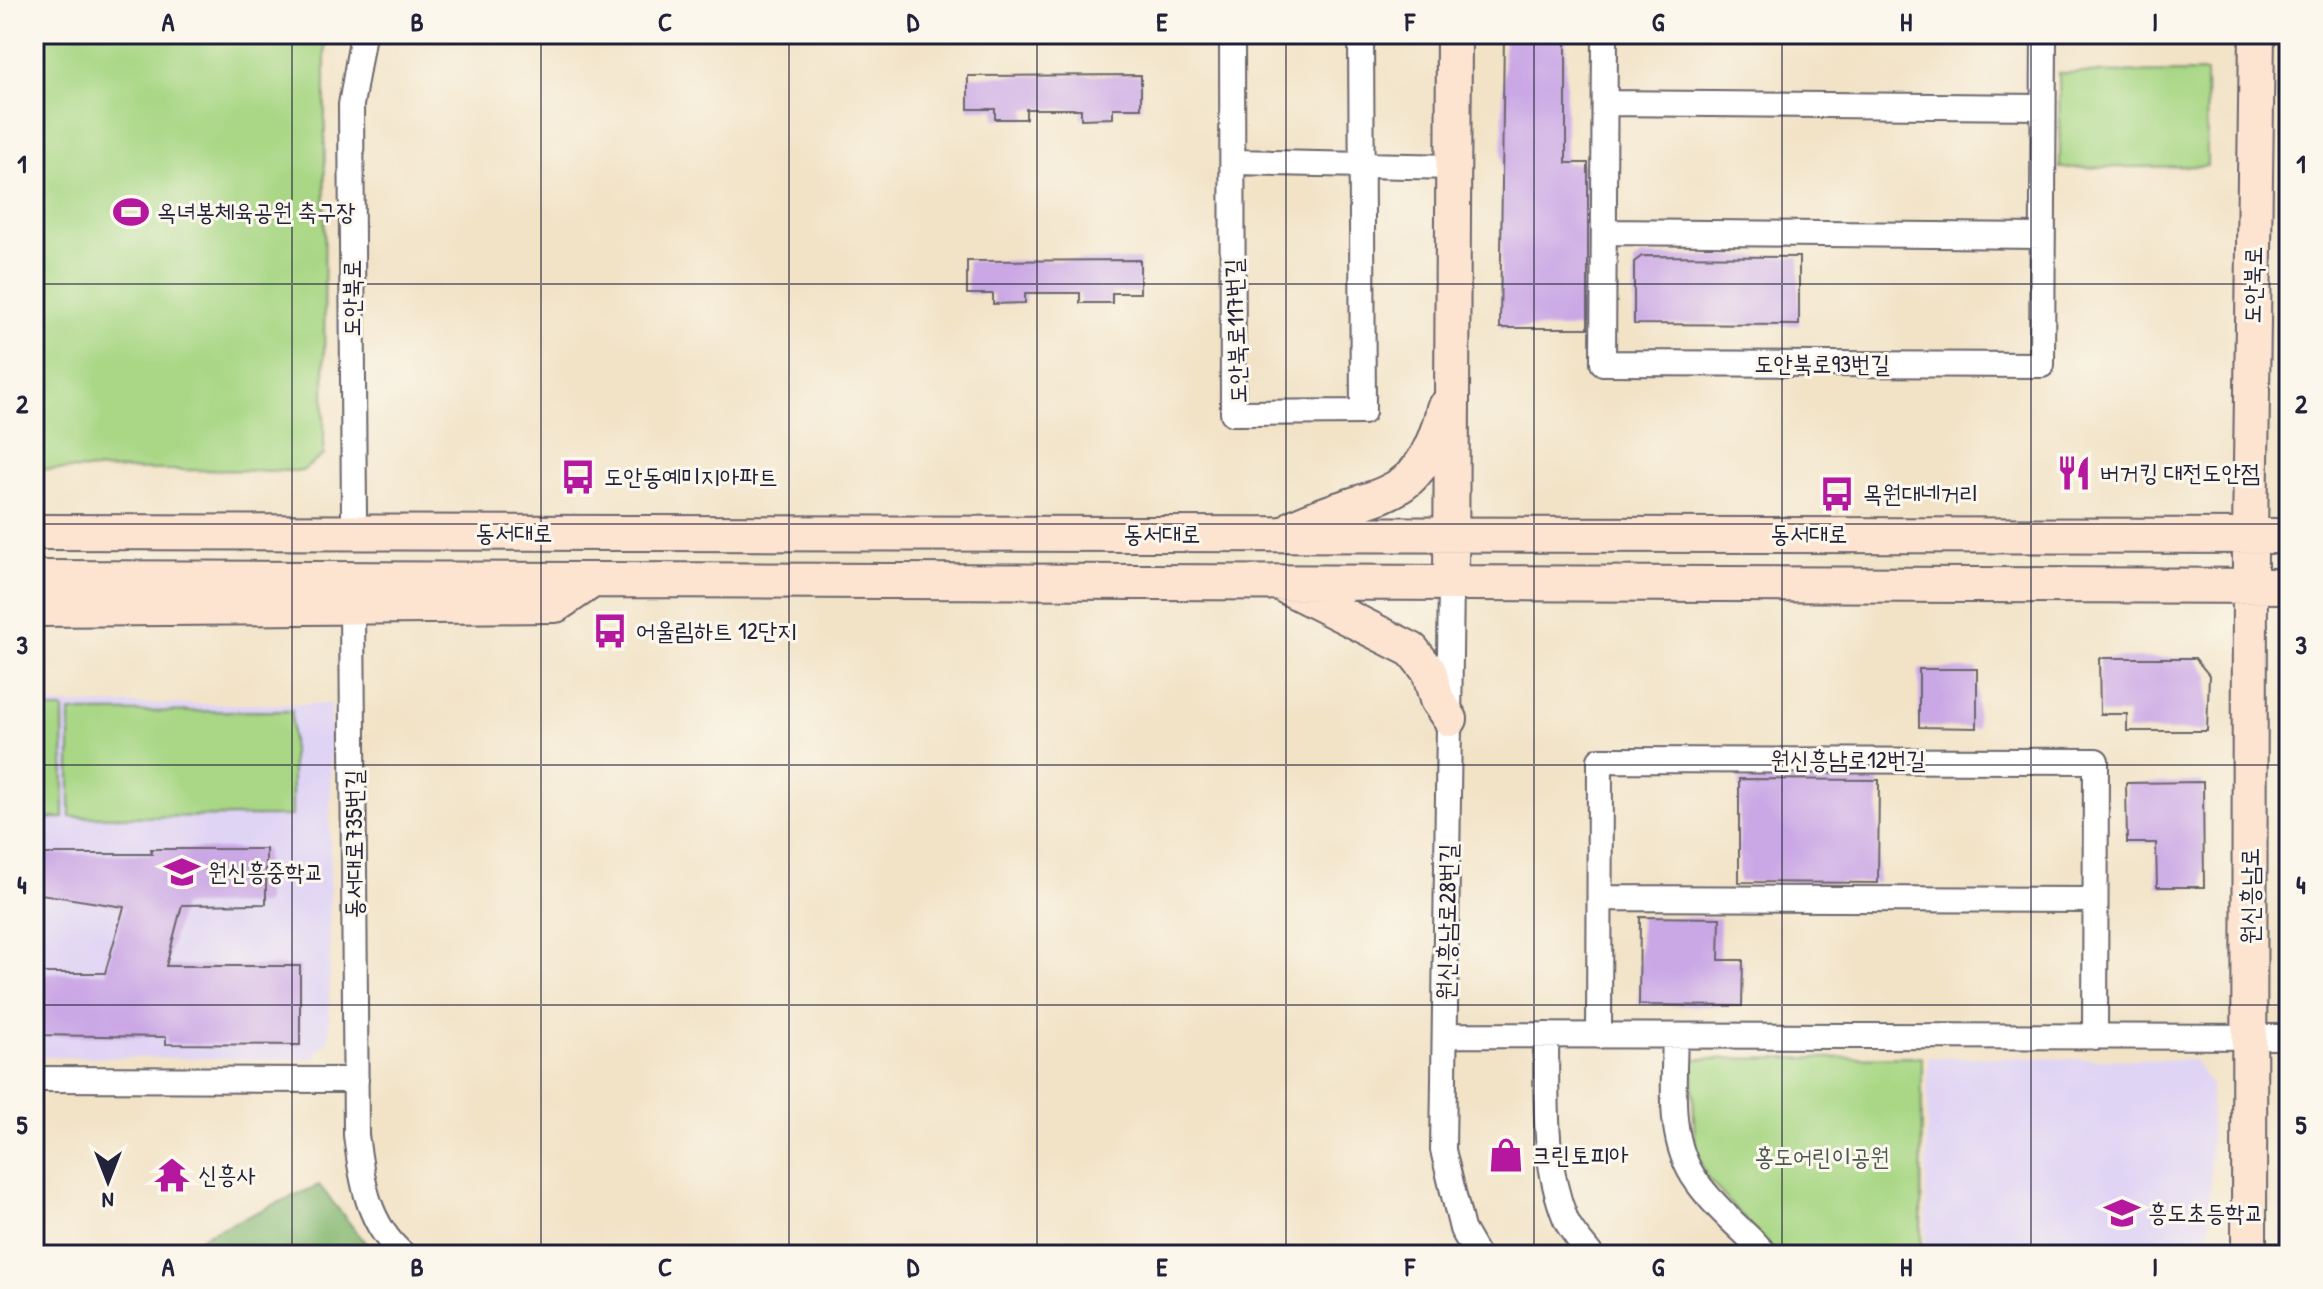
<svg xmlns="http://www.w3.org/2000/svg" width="2323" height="1289" viewBox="0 0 2323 1289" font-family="'Patrick Hand','Poor Story',sans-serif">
<rect width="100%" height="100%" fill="#fbf7ec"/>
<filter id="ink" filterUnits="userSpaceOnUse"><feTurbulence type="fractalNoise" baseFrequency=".0125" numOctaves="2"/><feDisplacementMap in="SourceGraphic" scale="16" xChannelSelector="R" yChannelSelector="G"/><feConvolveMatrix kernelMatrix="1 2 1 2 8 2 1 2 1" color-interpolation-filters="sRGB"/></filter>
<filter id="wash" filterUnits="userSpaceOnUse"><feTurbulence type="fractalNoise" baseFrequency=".006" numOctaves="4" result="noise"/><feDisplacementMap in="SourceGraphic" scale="32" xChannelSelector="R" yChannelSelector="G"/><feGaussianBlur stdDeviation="1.8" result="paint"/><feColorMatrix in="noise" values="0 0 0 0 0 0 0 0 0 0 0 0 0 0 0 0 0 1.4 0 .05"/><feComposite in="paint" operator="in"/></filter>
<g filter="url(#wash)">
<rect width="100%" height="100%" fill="#f2e3c7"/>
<path fill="#e0d4f4" d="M34 704H331L329 1039 312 1059 34 1057Z
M1928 1057 2194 1060 2211 1086 2210 1255H1925Z"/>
<path fill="#a9d785" stroke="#667c60" stroke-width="2" d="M34 34H325L324 455 302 471 34 469Z
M2206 72 2207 166 2060 168 2059 73Z
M34 709H63L64 818 34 819Z
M292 711V816L70 817V712Z
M1922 1057 1921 1255H1778L1706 1177 1695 1147 1692 1059Z"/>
<path fill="#86b872" stroke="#546d56" stroke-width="2" d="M319 1185 375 1255H183L205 1235Z"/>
<g id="blocks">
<path fill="#caa7e5" d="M1504 34H1566V163H1588V328H1500Z
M1141 75V108H1113V118L1081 119V109H1026V119H995V109H968V76Z
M1642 256 1799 257V325L1634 324V262Z
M1140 260V293H1112V303H1080V293H1025V303L993 304V294H967V261Z
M2099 658H2195L2209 675 2207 731H2127V714H2100Z
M1919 669H1977V728L1919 727Z
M1739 779 1879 780 1878 883 1739 882Z
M2203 782 2204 887H2157L2156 843H2127L2126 783Z
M151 849H266V904L182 905 166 966H300V1045L166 1044V1037L34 1035V973H105L124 907 34 893V854H152Z
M1640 917 1720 918 1719 960H1743L1742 1006 1639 1005Z"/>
</g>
</g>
<g filter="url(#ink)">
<use href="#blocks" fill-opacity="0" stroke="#6b666c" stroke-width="2"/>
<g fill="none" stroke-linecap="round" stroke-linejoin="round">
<g stroke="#6b666c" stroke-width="28">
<path id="street" d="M1232 34 1233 413 1363 412 1361 34
M1605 34 1603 363 2042 365 2044 34
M1605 103 2043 107
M1233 162 1454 167
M1604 232 2042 236
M354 515 351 105 363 34
M1451 583 1443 1150 1462 1229 1477 1255
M352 608 356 1135C362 1180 367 1224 404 1255
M1600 898 2095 900
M1445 1035 2289 1037
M1546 1035C1547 1096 1542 1162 1566 1220 1571 1232 1583 1244 1591 1255
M1599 1036 1600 760 2096 761 2095 1037
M1675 1036C1674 1084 1667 1141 1697 1182 1716 1209 1745 1232 1767 1255
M34 1079 356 1080"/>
</g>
<g stroke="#6b666c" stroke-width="38">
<path id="secondary" d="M1294 527C1371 489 1420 511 1444 408
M34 532 2289 536
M34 578 2289 586
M1451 583 1454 34
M1283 585 1412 650 1429 671 1437 700 1450 719
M34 609 556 605 593 580
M2249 1255 2250 536 2257 34"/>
</g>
<use href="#street" stroke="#fff" stroke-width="24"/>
<use href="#secondary" stroke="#fde4d1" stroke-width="34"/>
</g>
</g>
<path fill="none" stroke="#22223b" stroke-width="2" stroke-opacity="0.55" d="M292 34V1255M541 34V1255M789 34V1255M1037 34V1255M1286 34V1255M1534 34V1255M1782 34V1255M2031 34V1255M34 284H2289M34 524H2289M34 765H2289M34 1005H2289"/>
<defs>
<g id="stadium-bare" transform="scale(2.76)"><path d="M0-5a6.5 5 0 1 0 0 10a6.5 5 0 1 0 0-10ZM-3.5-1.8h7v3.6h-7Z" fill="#b5179e" stroke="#fbf7ec" stroke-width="2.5" paint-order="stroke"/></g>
<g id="restaurant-bare" transform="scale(2.76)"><path d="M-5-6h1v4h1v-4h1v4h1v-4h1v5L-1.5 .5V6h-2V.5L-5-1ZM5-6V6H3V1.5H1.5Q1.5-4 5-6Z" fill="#b5179e" stroke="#fbf7ec" stroke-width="2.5" paint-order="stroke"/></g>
<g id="bus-bare" transform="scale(2.76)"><path d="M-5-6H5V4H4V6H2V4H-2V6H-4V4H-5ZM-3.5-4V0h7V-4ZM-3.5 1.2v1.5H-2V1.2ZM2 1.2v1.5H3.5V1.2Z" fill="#b5179e" stroke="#fbf7ec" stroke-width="2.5" paint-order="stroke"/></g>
<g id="school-bare" transform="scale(2.76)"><path d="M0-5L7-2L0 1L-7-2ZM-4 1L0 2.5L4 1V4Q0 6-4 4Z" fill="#b5179e" stroke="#fbf7ec" stroke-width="2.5" paint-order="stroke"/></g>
<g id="shop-bare" transform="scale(2.76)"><path d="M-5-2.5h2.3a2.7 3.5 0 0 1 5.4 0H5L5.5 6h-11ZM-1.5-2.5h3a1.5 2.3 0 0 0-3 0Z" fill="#b5179e" stroke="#fbf7ec" stroke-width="2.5" paint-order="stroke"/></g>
<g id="temple-bare" transform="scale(2.76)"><path d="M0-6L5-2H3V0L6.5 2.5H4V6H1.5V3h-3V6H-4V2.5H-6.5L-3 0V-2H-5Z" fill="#b5179e" stroke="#fbf7ec" stroke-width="2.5" paint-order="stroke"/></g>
</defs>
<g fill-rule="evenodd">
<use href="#stadium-bare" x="131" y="212"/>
<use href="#restaurant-bare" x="2074" y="473"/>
<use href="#bus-bare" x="578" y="477"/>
<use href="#bus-bare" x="1837" y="494"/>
<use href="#bus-bare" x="610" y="631"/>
<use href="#school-bare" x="182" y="872"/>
<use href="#shop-bare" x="1506" y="1155"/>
<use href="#temple-bare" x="172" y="1175"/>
<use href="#school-bare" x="2122" y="1213"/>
</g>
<g text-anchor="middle" stroke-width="6" stroke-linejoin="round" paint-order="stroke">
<g font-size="24" fill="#22223b" stroke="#fbf7ec" text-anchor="start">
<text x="157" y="220">옥녀봉체육공원 축구장</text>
<text x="2100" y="481">버거킹 대전도안점</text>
<text x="604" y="485">도안동예미지아파트</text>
<text x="1863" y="502">목원대네거리</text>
<text x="636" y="639">어울림하트 12단지</text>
<text x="208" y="880">원신흥중학교</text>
<text x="1532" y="1163">크린토피아</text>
<text x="198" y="1183">신흥사</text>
<text x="2148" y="1221">흥도초등학교</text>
</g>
<g font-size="24" fill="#22223b" stroke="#fbf7ec">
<text transform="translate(2253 285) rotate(-89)" y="8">도안북로</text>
<text transform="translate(352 298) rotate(-90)" y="8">도안북로</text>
<text transform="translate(1236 331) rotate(-92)" y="8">도안북로117번길</text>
<text x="1822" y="372">도안북로93번길</text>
<text x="514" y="541">동서대로</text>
<text x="1162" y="542">동서대로</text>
<text x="1809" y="542">동서대로</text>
<text x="1848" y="768">원신흥남로12번길</text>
<text transform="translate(354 844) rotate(-90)" y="8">동서대로735번길</text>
<text transform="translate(2250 896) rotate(-90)" y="8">원신흥남로</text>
<text transform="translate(1447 922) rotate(-89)" y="8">원신흥남로28번길</text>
</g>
<g font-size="24" fill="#4a5851" stroke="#fbf7ec">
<text x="1822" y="1165">홍도어린이공원</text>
</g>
</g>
<rect width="2323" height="1289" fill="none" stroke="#fbf7ec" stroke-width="88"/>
<g transform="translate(108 1181) rotate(180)" stroke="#fbf7ec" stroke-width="6" paint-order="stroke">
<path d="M0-6L14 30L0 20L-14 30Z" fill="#22223b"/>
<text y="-12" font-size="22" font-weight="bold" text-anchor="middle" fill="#22223b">N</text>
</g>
<rect x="44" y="44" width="2235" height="1201" fill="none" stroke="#22223b" stroke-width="3"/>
<g font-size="26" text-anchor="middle" font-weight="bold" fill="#22223b">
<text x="168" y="31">A</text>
<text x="417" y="31">B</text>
<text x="665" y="31">C</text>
<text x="913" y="31">D</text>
<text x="1162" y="31">E</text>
<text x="1410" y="31">F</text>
<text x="1658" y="31">G</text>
<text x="1906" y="31">H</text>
<text x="2155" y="31">I</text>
<text x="22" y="173">1</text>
<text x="2301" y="173">1</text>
<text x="22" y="413">2</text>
<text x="2301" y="413">2</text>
<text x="22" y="654">3</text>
<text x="2301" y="654">3</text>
<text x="22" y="894">4</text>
<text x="2301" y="894">4</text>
<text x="22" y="1134">5</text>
<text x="2301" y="1134">5</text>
<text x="168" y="1276">A</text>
<text x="417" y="1276">B</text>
<text x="665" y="1276">C</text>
<text x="913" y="1276">D</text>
<text x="1162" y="1276">E</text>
<text x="1410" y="1276">F</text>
<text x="1658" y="1276">G</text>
<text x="1906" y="1276">H</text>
<text x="2155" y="1276">I</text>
</g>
</svg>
